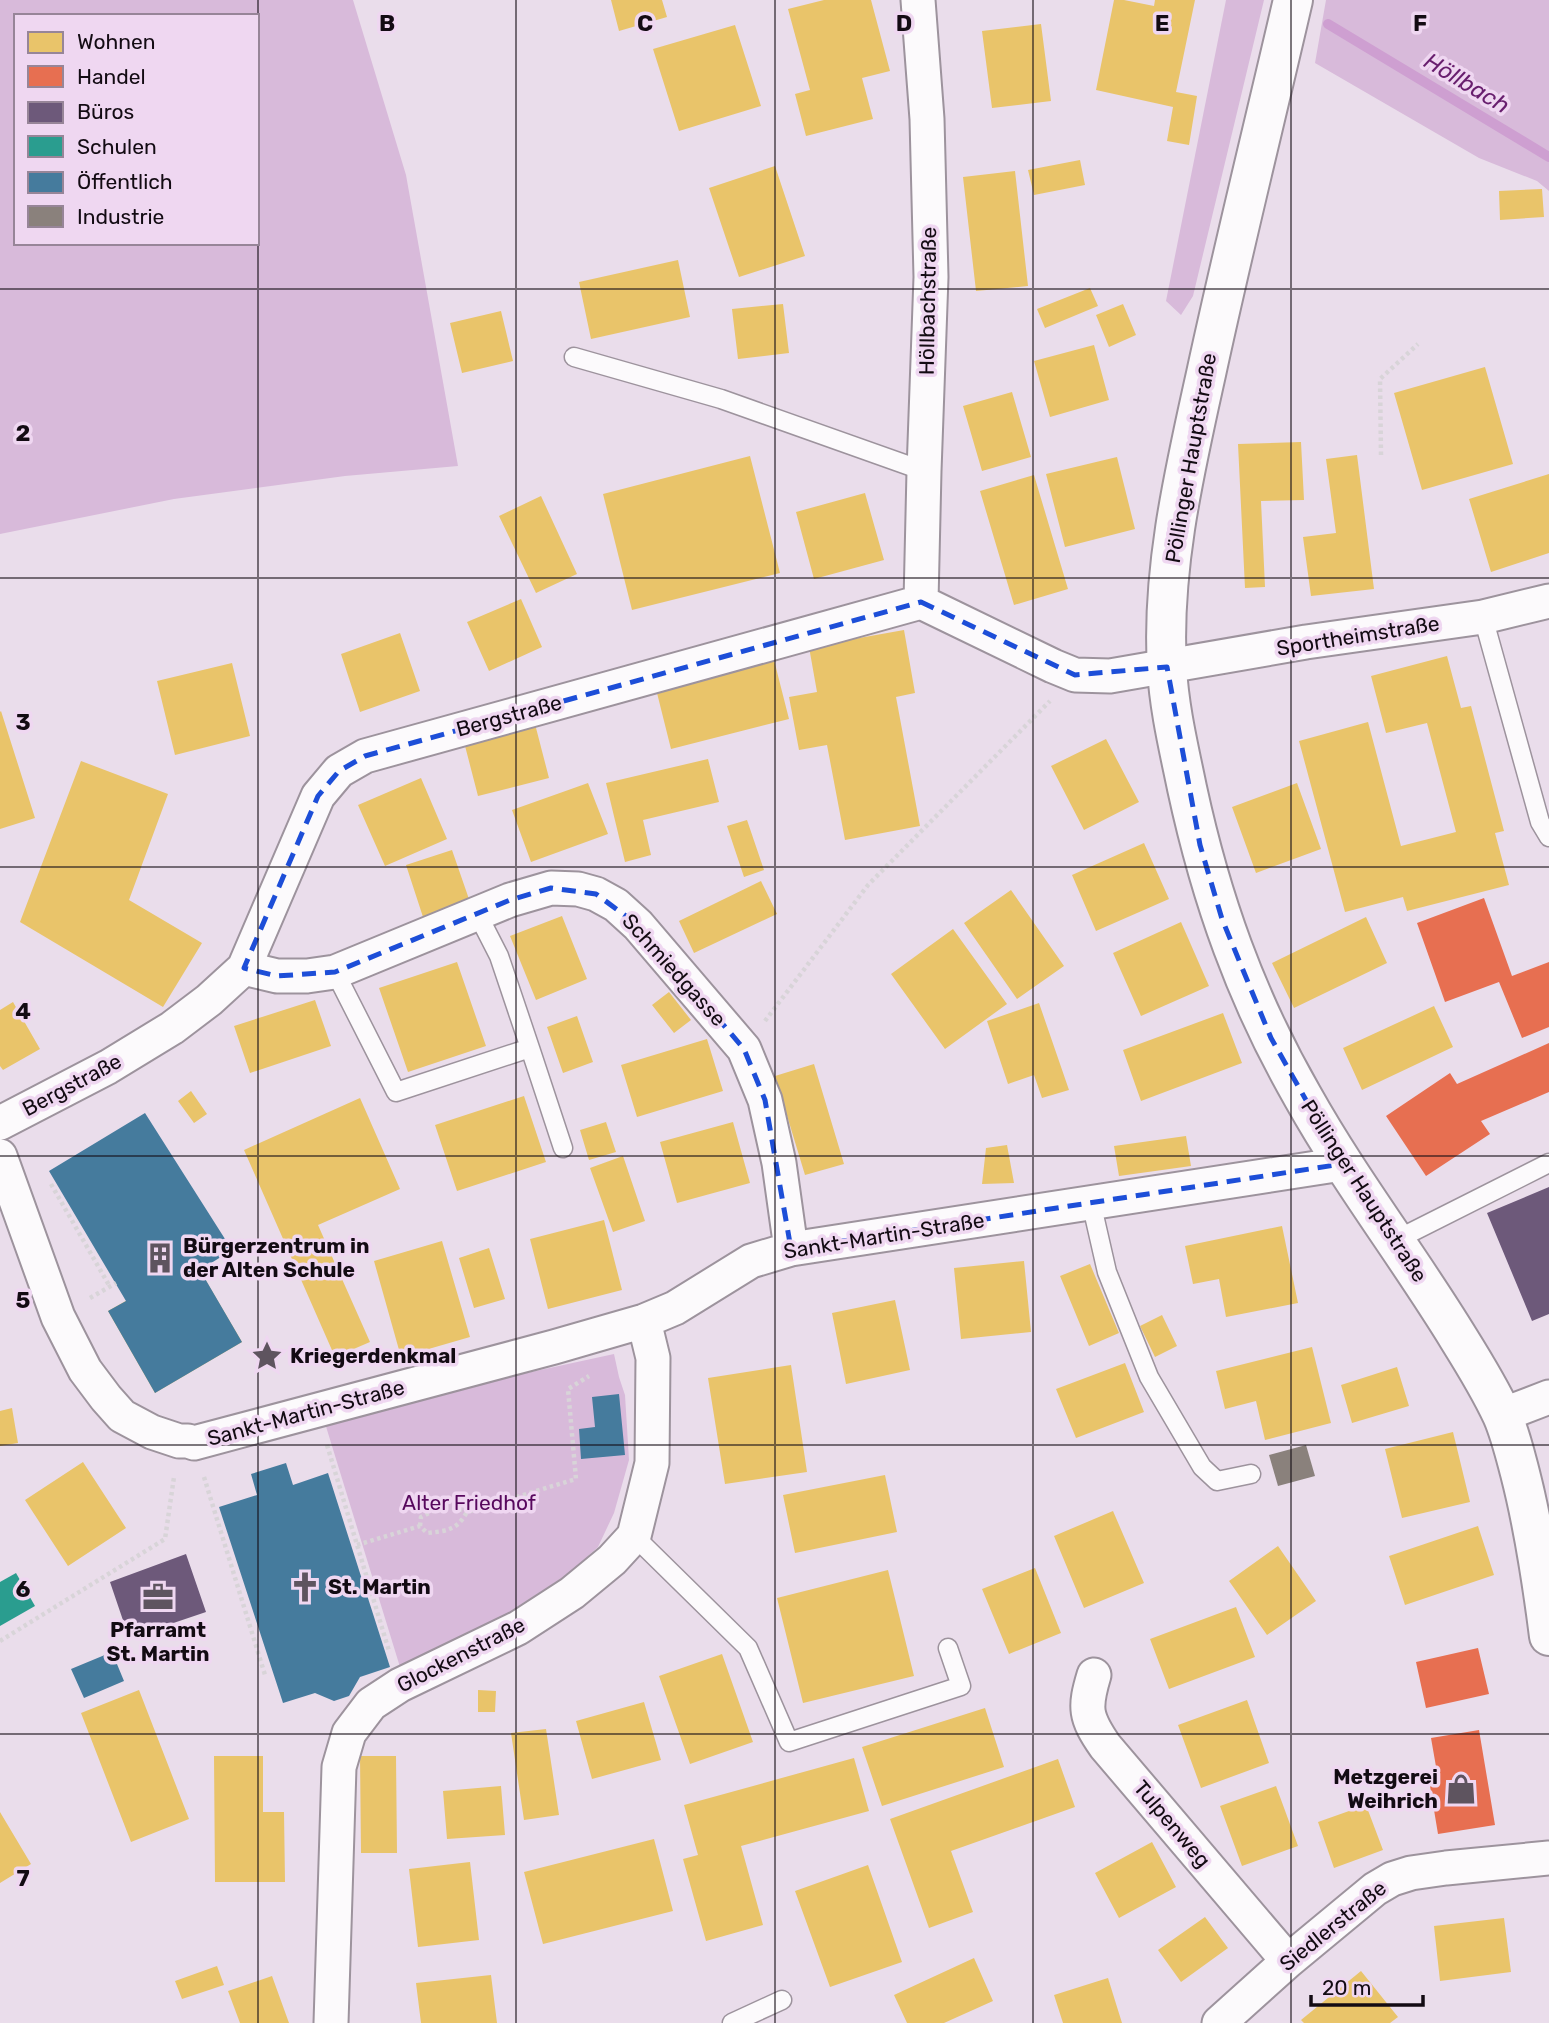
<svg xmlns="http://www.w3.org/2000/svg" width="1549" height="2023" viewBox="0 0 1549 2023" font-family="Rubik,sans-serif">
<rect width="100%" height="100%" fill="#eaddeb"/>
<path fill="#d8bada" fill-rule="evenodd" d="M0 0H353L406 175 458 466 345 476 174 499 0 534ZM16 16H257V243H16Z
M1226 0H1264L1193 296 1181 315 1166 301Z
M1326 0H1549V191L1537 181 1479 158 1315 63Z
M614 1354 619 1377 625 1395 629 1460 614 1513 598 1547 568 1574 480 1631 400 1667 324 1420 411 1398Z"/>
<path fill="#e9c46a" d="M611 0H662L667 17 619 31Z
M824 0H871L890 71 862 78 873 119 806 136 795 94 810 90 788 9Z
M1114 0H1124L1154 6 1155 0H1195L1176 92 1197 96 1189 145 1167 141 1173 107 1096 90Z
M1041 24 1051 101 992 108 982 31Z
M735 25 761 106 679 131 653 49Z
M1080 160 1085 185 1034 195 1028 170Z
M775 166 805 256 739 277 709 188Z
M1015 171 1028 286 976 291 963 177Z
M1542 189 1544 217 1500 220 1499 191Z
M678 260 690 317 591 339 579 282Z
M1090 288 1098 306 1045 328 1037 309Z
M783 304 789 353 738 359 732 309Z
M1123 304 1136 335 1109 347 1096 315Z
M501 311 513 361 462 373 450 323Z
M1094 345 1109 400 1050 417 1034 361Z
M1485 367 1513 464 1422 490 1394 393Z
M1012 392 1031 457 982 471 963 406Z
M1301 442 1304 500 1261 501 1265 587 1245 588 1238 444Z
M1357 455 1374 589 1311 596 1303 537 1336 533 1326 459Z
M750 456 780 573 632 610 603 494Z
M1117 457 1135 529 1065 547 1046 474Z
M1549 474V553L1491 572 1469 499Z
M1034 475 1068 589 1014 605 980 491Z
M865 493 884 560 814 579 796 512Z
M541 496 577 574 536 593 499 516Z
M521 599 542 647 489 671 467 622Z
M904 630 915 693 896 697 920 826 845 840 827 745 799 750 789 697 817 692 809 647Z
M400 633 420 691 360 712 341 654Z
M773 656 789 719 671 749 655 685Z
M1447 656 1461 708 1471 706 1504 831 1495 833 1509 885 1407 911 1403 897 1345 912 1299 741 1368 722 1401 846 1456 832 1427 723 1386 733 1371 676Z
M232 663 250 736 175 755 157 681Z
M1 711 35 818 0 829V712Z
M535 724 549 778 478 796 464 742Z
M1106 739 1139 802 1084 830 1051 766Z
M708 759 719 802 643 820 651 855 625 862 606 783Z
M81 761 168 794 129 900 202 943 163 1007 20 922Z
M421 778 447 839 385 866 358 805Z
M588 783 608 834 531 862 512 810Z
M1297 783 1321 849 1256 873 1232 807Z
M747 820 764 870 744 877 727 826Z
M1144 843 1169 899 1096 931 1072 875Z
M452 850 470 902 423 917 406 865Z
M761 881 777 914 694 953 679 921Z
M1011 890 1064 966 1017 999 964 923Z
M562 916 587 979 536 1000 510 936Z
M1366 917 1387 963 1294 1008 1272 963Z
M1181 922 1209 986 1141 1016 1113 953Z
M953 929 1007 1004 945 1049 891 974Z
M457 962 486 1046 408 1072 379 988Z
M669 992 691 1020 674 1033 652 1005Z
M315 1000 331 1046 250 1073 234 1026Z
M13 1002 40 1049 3 1070 0 1066V1010Z
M1039 1003 1069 1090 1042 1098 1034 1075 1008 1084 987 1021Z
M1434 1006 1453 1047 1362 1090 1343 1048Z
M1223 1013 1242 1063 1141 1101 1123 1050Z
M577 1016 593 1062 563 1073 547 1027Z
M707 1039 723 1091 637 1117 621 1065Z
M814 1064 844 1164 805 1175 775 1076Z
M191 1091 207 1114 194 1123 178 1101Z
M524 1096 546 1162 457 1191 435 1125Z
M360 1098 400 1189 318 1225 370 1342 335 1357 244 1150Z
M606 1122 616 1152 589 1160 580 1130Z
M733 1122 750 1183 677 1203 660 1142Z
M1186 1136 1191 1166 1119 1176 1114 1146Z
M1007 1145 1014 1183 982 1184 986 1148Z
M623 1156 645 1221 613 1232 590 1168Z
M604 1220 622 1290 548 1309 530 1239Z
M1282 1226 1298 1303 1226 1317 1219 1279 1193 1284 1185 1246Z
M442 1241 470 1337 401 1357 374 1261Z
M489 1248 505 1299 474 1308 459 1258Z
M1024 1261 1031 1332 961 1339 954 1268Z
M195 1262 242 1342 155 1393 108 1311Z
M1090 1264 1119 1333 1089 1346 1060 1276Z
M895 1300 910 1370 846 1384 832 1313Z
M1162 1315 1177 1346 1155 1357 1140 1326Z
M1312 1347 1331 1423 1265 1440 1256 1401 1225 1409 1216 1371Z
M1125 1363 1144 1412 1076 1438 1056 1389Z
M791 1365 807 1472 725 1484 708 1378Z
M1397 1367 1409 1406 1352 1423 1341 1385Z
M12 1408 18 1443 0 1446V1411Z
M1453 1432 1470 1502 1402 1518 1385 1449Z
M83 1462 126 1528 68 1566 25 1500Z
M885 1475 897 1532 795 1553 783 1495Z
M1113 1511 1144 1583 1084 1608 1054 1536Z
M1478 1526 1494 1575 1405 1605 1389 1556Z
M1278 1546 1316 1601 1267 1635 1229 1581Z
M1035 1568 1061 1633 1009 1654 982 1589Z
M888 1570 914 1676 803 1703 777 1598Z
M1236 1607 1255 1657 1169 1689 1150 1639Z
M722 1654 753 1742 690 1764 659 1676Z
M139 1690 189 1819 131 1842 81 1713Z
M478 1690 496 1691 495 1712H478Z
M1247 1700 1269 1763 1201 1788 1178 1725Z
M644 1702 661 1760 592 1779 576 1721Z
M985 1708 1004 1767 882 1806 862 1747Z
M546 1729 559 1815 524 1820 511 1733Z
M214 1756H263V1812H284L285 1882H215Z
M360 1756H396L397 1853H361Z
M854 1758 869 1811 741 1846 763 1925 706 1941 683 1859 698 1855 684 1805Z
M1058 1759 1075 1807 951 1851 973 1912 929 1928 890 1819Z
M501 1786 505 1835 447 1839 443 1791Z
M1276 1786 1298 1846 1242 1866 1220 1806Z
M1366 1805 1383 1850 1334 1868 1318 1822Z
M0 1812 31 1864 0 1883Z
M654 1839 673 1911 543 1944 524 1872Z
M1152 1842 1176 1887 1119 1918 1095 1873Z
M470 1862 479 1940 418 1947 409 1869Z
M868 1865 902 1962 830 1987 795 1891Z
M1205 1917 1228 1948 1181 1982 1158 1950Z
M1504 1918 1511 1972 1440 1981 1434 1926Z
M974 1958 993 2001 944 2023H907L894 1995Z
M217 1966 224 1985 182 1999 175 1981Z
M1361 1971 1398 2017 1390 2023H1304L1301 2020Z
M491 1975 497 2023H421L416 1983Z
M272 1976 289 2023H240L228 1991Z
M1108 1978 1122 2023H1063L1054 1995Z"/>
<path fill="#e76f51" d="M1484 898 1512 976 1549 962V1027L1522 1038 1499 982 1445 1002 1417 923Z
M1549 1043V1092L1481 1121 1490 1134 1426 1176 1386 1116 1450 1073 1457 1084Z
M1478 1648 1489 1694 1426 1708 1416 1662Z
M1479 1730 1495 1825 1438 1834 1429 1780 1438 1778 1431 1738Z"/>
<path fill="#6d597a" d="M1549 1187V1314L1532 1321 1487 1213Z
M186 1554 206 1612 129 1638 110 1582Z"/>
<path fill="#2a9d8f" d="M16 1573 35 1606 0 1626V1582Z"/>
<path fill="#457b9d" d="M145 1113 232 1250 200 1270 242 1342 155 1393 108 1311 126 1301 49 1171Z
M619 1394 625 1455 581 1459 579 1429 595 1427 592 1397Z
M286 1463 293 1485 328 1473 390 1667 360 1677 349 1696 334 1701 315 1693 283 1703 219 1507 257 1495 251 1474Z
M112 1652 124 1681 84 1698 71 1669Z"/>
<path fill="#8a817c" d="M1306 1445 1315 1476 1278 1486 1269 1455Z"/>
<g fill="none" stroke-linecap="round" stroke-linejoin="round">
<path stroke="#ce9fd1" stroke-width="10" d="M1328 24 1549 157"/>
<g stroke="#9d939d" stroke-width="21">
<path id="service" d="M574 357 721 399 924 471
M1483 617 1540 822 1549 837
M335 972 396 1092 530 1048 499 956 477 913
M530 1048 563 1148
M1091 1202 1107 1272 1149 1377 1202 1467 1217 1481 1251 1474
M1394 1241 1549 1163
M634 1536 748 1648 789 1742 961 1686 948 1648
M732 2023 782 2000"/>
</g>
<g stroke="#9d939d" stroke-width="37">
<path id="minor" d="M918 0 927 119 931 277 924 471 921 602
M244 968 277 976H307L335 972 510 900 551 888 578 889 596 894 616 905 638 925 744 1049 765 1100 779 1163 791 1249
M0 1123 108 1067 172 1028 209 1000 244 968 318 796 339 771 365 756 921 602 1053 666 1075 675 1110 676 1306 642 1483 617 1549 601
M0 1156 58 1317 85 1370 106 1398 122 1416 152 1432 179 1441H188L194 1443 554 1347 644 1321 675 1308 751 1261 791 1249 1342 1164
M1502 1415 1549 1397
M1094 1675C1084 1708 1085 1717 1105 1746L1288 1961
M331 2023 339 1767 349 1733 371 1704 400 1685 518 1628 572 1593 612 1560 634 1536 652 1463 653 1358 644 1321
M1219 2023 1288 1961 1375 1889 1392 1879 1411 1873 1446 1868 1549 1858"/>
</g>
<g stroke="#9d939d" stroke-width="42">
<path id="tertiary" d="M1293 0C1264 125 1233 249 1206 374 1185 469 1161 570 1167 668 1169 708 1179 749 1187 788 1211 899 1246 998 1303 1097 1350 1181 1409 1257 1459 1339 1474 1363 1490 1389 1502 1415 1510 1433 1515 1454 1520 1473 1534 1527 1542 1581 1549 1636"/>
</g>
<path stroke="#d8d4d8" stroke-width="4.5" stroke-dasharray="3.5 3.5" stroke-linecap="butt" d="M1381 455 1380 379 1418 344
M765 1021 868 885 1050 701
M51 1184 110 1287
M90 1298 116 1283
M327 1445 389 1651
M204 1477 265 1675
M420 1526 421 1517C440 1507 447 1504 467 1512
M357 1545 420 1526 427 1533C447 1531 457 1530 467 1512L576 1479 568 1389 589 1376
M0 1641 165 1539 174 1477"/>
<use href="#service" stroke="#fcfafc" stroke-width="18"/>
<use href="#minor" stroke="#fcfafc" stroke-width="33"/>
<use href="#tertiary" stroke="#fcfafc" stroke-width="38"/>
</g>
<path fill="none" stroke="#1d4ed8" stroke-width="5" stroke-dasharray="14 9" stroke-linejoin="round" d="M921 602 1075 675 1167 667 1200 845 1222 919 1271 1038 1342 1164 791 1249 765 1100 744 1049 638 925 596 894 551 888 510 900 335 972 277 976 244 968 318 796 339 771 365 756Z"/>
<path fill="none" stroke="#130b13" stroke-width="2" stroke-opacity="0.55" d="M258 0V2023M516 0V2023M775 0V2023M1033 0V2023M1291 0V2023M0 289H1549M0 578H1549M0 867H1549M0 1156H1549M0 1445H1549M0 1734H1549"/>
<defs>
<g id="building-bare" transform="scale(2.415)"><path d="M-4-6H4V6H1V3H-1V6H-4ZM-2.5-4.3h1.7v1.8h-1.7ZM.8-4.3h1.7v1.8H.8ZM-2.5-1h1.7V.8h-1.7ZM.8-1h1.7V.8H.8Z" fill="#5e545f" stroke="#efd7f1" stroke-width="2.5" paint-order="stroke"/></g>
<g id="sight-bare" transform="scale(2.415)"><path d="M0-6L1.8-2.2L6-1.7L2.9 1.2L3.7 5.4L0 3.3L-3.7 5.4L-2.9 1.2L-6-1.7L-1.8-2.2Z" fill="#5e545f" stroke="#efd7f1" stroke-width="2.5" paint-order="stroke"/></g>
<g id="church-bare" transform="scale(2.415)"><path d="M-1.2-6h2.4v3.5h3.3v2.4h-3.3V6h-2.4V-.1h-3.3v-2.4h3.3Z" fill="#5e545f" stroke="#efd7f1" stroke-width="2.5" paint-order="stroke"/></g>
<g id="office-bare" transform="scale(2.415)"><path d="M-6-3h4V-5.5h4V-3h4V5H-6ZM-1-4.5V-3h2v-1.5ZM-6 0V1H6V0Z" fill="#5e545f" stroke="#efd7f1" stroke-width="2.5" paint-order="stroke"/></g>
<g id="shop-bare" transform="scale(2.415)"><path d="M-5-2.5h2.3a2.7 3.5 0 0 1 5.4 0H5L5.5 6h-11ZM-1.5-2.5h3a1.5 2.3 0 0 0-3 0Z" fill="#5e545f" stroke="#efd7f1" stroke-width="2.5" paint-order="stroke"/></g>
</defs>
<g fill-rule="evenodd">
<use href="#building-bare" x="160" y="1258"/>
<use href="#sight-bare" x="267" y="1356"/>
<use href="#church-bare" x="305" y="1587"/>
<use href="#office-bare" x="158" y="1597"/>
<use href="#shop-bare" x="1461" y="1789"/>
</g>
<g text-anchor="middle" stroke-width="7" stroke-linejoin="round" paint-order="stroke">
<g font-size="21" fill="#130b13" stroke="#efd7f1">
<text transform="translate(928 301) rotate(-89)" y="7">Höllbachstraße</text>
<text transform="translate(1191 458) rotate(-80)" y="7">Pöllinger Hauptstraße</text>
<text transform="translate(1358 636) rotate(-9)" y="7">Sportheimstraße</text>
<text transform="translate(509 716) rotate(-15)" y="7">Bergstraße</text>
<text transform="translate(674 970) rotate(48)" y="7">Schmiedgasse</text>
<text transform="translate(72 1085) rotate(-28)" y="7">Bergstraße</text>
<text transform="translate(1364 1191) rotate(57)" y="7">Pöllinger Hauptstraße</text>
<text transform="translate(884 1236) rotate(-9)" y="7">Sankt-Martin-Straße</text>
<text transform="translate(306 1413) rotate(-15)" y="7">Sankt-Martin-Straße</text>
<text transform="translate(461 1655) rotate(-27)" y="7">Glockenstraße</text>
<text transform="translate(1172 1824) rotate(50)" y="7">Tulpenweg</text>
<text transform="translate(1333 1926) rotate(-39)" y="7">Siedlerstraße</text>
</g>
<g font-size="21" font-weight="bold" fill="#130b13" stroke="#efd7f1" text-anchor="start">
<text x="183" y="1253">Bürgerzentrum in<tspan x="183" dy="24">der Alten Schule</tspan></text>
<text x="290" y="1363">Kriegerdenkmal</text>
<text x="328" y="1594">St. Martin</text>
<text x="158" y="1637" text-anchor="middle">Pfarramt<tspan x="158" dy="24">St. Martin</tspan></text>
<text x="1438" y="1784" text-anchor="end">Metzgerei<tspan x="1438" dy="24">Weihrich</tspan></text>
</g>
<g font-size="21" fill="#57085d" stroke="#efd7f1">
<text x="469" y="1510">Alter Friedhof</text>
</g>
<g font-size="23" font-style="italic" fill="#681e6e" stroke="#efd7f1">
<text transform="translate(1467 83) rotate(31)" y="8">Höllbach</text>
</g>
</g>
<g font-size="23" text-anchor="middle" font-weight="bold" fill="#130b13" stroke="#efd7f1" stroke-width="7" stroke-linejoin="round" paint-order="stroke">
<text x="387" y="31">B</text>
<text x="645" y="31">C</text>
<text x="904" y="31">D</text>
<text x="1162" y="31">E</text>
<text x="1420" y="31">F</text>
<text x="23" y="441">2</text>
<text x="23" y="730">3</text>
<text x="23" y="1019">4</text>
<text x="23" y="1308">5</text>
<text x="23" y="1597">6</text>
<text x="23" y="1886">7</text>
</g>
<rect x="14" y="14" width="245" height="231" fill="#efd7f1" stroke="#978598" stroke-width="2"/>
<rect x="28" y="32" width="35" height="21" fill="#e9c46a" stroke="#978598" stroke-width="2"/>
<text x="77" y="49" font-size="21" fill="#130b13">Wohnen</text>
<rect x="28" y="66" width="35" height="21" fill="#e76f51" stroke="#978598" stroke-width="2"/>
<text x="77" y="84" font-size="21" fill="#130b13">Handel</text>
<rect x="28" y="102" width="35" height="21" fill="#6d597a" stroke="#978598" stroke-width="2"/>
<text x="77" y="119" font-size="21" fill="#130b13">Büros</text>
<rect x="28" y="136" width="35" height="21" fill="#2a9d8f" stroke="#978598" stroke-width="2"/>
<text x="77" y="154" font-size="21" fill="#130b13">Schulen</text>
<rect x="28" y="172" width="35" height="21" fill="#457b9d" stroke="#978598" stroke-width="2"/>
<text x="77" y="189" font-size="21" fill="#130b13">Öffentlich</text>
<rect x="28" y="206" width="35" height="21" fill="#8a817c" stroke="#978598" stroke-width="2"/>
<text x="77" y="224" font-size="21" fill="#130b13">Industrie</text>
<path d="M1311 1995v10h112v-10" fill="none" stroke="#130b13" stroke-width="3.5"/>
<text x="1322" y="1995" font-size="21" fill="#130b13" stroke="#efd7f1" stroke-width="5" paint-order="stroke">20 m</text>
</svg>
